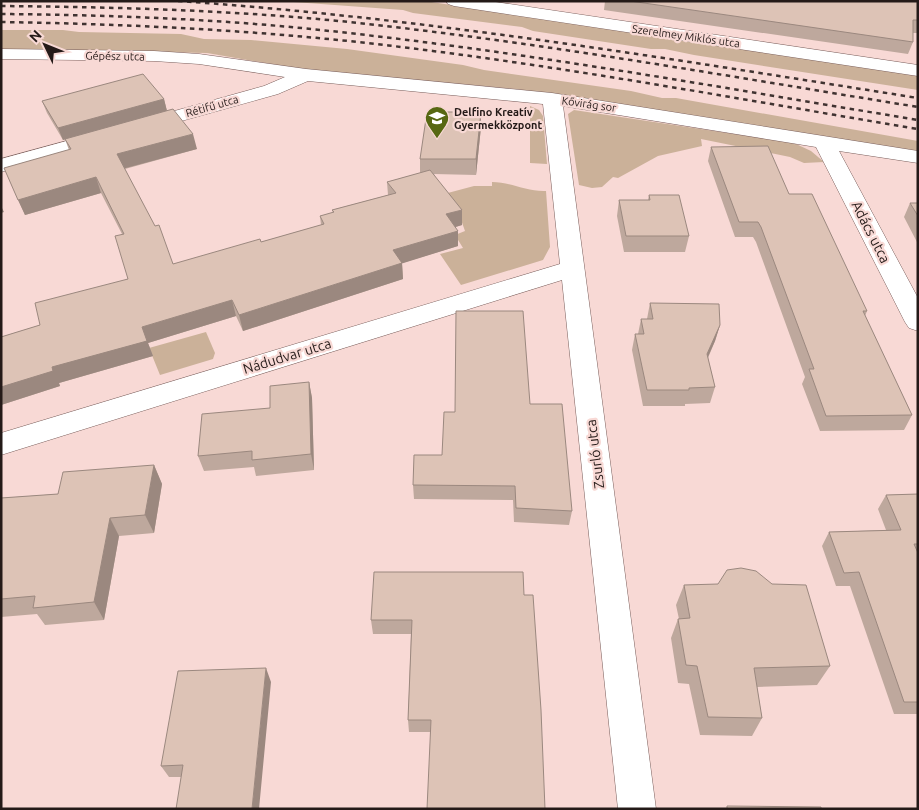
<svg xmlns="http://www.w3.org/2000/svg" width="919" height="810" viewBox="0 0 919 810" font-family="Ubuntu,sans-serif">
<rect width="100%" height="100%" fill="#f8d9d5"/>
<path fill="#cbb199" d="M280 1H425L918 76V90L694 55 665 49H651L533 31 522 27 413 13 403 10Z
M1 30H63L79 32 181 34 204 39 251 40 347 49 463 65 484 70 631 91 662 98H676L918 141V152L516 89 306 70 207 53 1 49Z
M530 106 539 110 543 116 547 164 530 163Z
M574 110 794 143 811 151 824 162 804 163 790 157 701 139 702 146 658 156 618 178 613 177 602 187 592 188 579 185 568 114Z
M492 182C511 182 527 192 546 191L550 247 543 260 461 285 440 254 463 248 455 235 465 231 459 214 444 194 474 186H492Z
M206 332 215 353 213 359 160 375 149 348Z"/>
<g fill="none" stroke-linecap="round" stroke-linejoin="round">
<g stroke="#7a5f5c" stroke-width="1">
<path id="minor" d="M446 1H489L918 65V76L454 6 448 4Z
M1 49 154 51 199 54 306 69 552 93 918 151V163L839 151 918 298V331L909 328 905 322 816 147 563 106 656 809H618L562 280 1 455V433L560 264 543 104 308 81 278 94 142 132 135 130 132 126 135 122 264 86 285 77 199 64 154 61 1 59Z
M103 131 110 133 113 137 110 141 1 172V159Z"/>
</g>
<use href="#minor" fill="#fff" fill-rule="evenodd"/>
<path stroke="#403331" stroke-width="2.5" stroke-dasharray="4.5 4.5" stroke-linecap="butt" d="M178 1C427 18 671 59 918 98
M1 6C114 7 227 10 339 21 534 41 726 76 918 107
M1 14C111 15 221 19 330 31 527 52 723 88 918 120
M1 22C127 24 252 30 376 44 558 65 738 99 918 129"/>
</g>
<path fill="#bea89d" d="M605 1H918V33H913V42L908 54 604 10Z
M164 99 167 111 197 149 125 169 173 264 261 242 321 225 320 216 333 213 332 210 388 195 387 182 420 173V159L481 112V127L476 175 434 174 462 225 455 227 458 246 402 263 403 279 243 331 236 316 148 343 153 356 59 383 60 386 1 405V337L40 325 128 279 122 234 101 193 25 215 4 168 69 150 65 139 63 140 47 113 42 101Z
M711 147 789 194 867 311 865 316 912 415 904 430 820 431 802 384 805 377 756 242 753 237H735L708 161Z
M649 195 689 236 685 252H624L617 216 619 200H648Z
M910 203H918V244L904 217Z
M650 303 720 325 715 341 708 358 715 387 710 403 685 404V406H643L632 350 635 334H638L641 319H647Z
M309 382 312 398 314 470 256 476 254 467 204 471 198 456Z
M530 404 572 511 569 525 514 522 513 500 414 499 413 485 442 455 455 412Z
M154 465 162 484 154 533 119 536 104 620 45 625 37 614 1 617V498L58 494Z
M918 494V714H894L850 586H836L822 546 829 532 886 530 878 509 886 495Z
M772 584 830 666 817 685 757 687 762 718 752 736 700 735 689 684 678 683 671 638 678 619H679L676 605 684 585Z
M524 595 431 732H409L408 720 411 634H373L371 620Z
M271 682 181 777H169L161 766Z"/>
<path fill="#9b887f" d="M164 99 167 111 63 140 58 128Z
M481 112V127L476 175V159Z
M193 134 197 149 122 169 117 154Z
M96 177 101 193 25 215 18 200Z
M1 206 4 212 1 213Z
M462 210V225L446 230V214Z
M458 231V246L394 266 393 250Z
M402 263 403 279 243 331 239 315Z
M232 300 236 316 148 343 153 356 59 383 60 386 1 405V387L142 327Z
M720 325 715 341 702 370 707 354Z
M309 382 312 398 314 470 311 454Z
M154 465 162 484 154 533 145 515Z
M110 518 119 536 104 620 94 602Z
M266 668 271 682 259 809H252Z"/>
<path fill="#ddc3b6" stroke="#9b887f" d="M630 1H918V20H913V42Z
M143 74 164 99 58 128 42 101Z
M173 109 193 134 117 154 155 226 159 225 173 264 260 239 261 242 324 224 320 216 334 212 332 210 396 193 387 182 430 170 462 210 446 214 458 231 393 250 402 263 239 315 232 300 142 327 147 341 52 367 53 371 1 387V337L40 325 35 303 128 279 115 236 124 234 96 177 18 200 4 168 71 149 65 139Z
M427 112H481L476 159H420Z
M768 146 789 194H812L867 311H863L912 415 826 416 809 369H814L761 227 758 222H739L711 147Z
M649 195H679L689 236H626L619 200H650Z
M910 203H918V216Z
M650 303 719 304 720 325 707 354 715 387 689 388V390H647L635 334H644L641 319H653Z
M456 311H523L530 404H562L572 511 516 508 515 486 413 485 414 455H442L444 412H455Z
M309 382 311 454 252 460V451L198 456 202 414 270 408V386Z
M154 465 145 515 110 518 94 602 33 608 35 596 1 599V498L58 494 63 472Z
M918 494V544H914L918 553V702H904L859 572 844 573 829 532 901 530 886 495Z
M741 568 756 571 772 584 806 585 830 666 754 668 762 718 708 717 697 666 686 665 678 619 690 618 684 585 718 584 727 570Z
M374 572H523L524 595H533L541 710 545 809H427L431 720H408L412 620H371Z
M266 668 252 809H176L183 765 161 766 178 671Z
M727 806 821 807V809H727Z"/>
<defs>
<g id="school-pin" transform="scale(1.25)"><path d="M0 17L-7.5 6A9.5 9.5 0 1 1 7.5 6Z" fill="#576813" stroke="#f8d9d5"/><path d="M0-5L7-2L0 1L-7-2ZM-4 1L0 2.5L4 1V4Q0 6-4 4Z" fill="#fff"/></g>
</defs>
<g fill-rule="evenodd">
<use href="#school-pin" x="437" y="118"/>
</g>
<g text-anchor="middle" stroke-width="4.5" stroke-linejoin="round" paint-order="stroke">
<g font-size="11" fill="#241a18" stroke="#f8d9d5">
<text transform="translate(686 36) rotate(8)" y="4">Szerelmey Miklós utca</text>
<text transform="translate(115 56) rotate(1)" y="4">Gépész utca</text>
<text transform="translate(589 104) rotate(8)" y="4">Kővirág sor</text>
<text transform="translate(212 106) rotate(-16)" y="4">Rétifű utca</text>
</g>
<g font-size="11" font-weight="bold" fill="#241a18" stroke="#f8d9d5" text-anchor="start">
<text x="454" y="116">Delfino Kreatív<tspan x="454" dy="13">Gyermekközpont</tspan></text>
</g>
<g font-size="14" fill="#241a18" stroke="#f8d9d5">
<text transform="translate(871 232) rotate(63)" y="5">Adács utca</text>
<text transform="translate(287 356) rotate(-17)" y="5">Nádudvar utca</text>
<text transform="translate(595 454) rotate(-97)" y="5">Zsurló utca</text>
</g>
</g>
<rect width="919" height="810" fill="none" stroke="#241a18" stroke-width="5"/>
<g transform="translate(45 45) rotate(313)" stroke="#f8d9d5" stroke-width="4" paint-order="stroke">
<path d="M0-4L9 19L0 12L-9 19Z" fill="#241a18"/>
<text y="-8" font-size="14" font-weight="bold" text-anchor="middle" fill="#241a18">N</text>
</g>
</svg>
